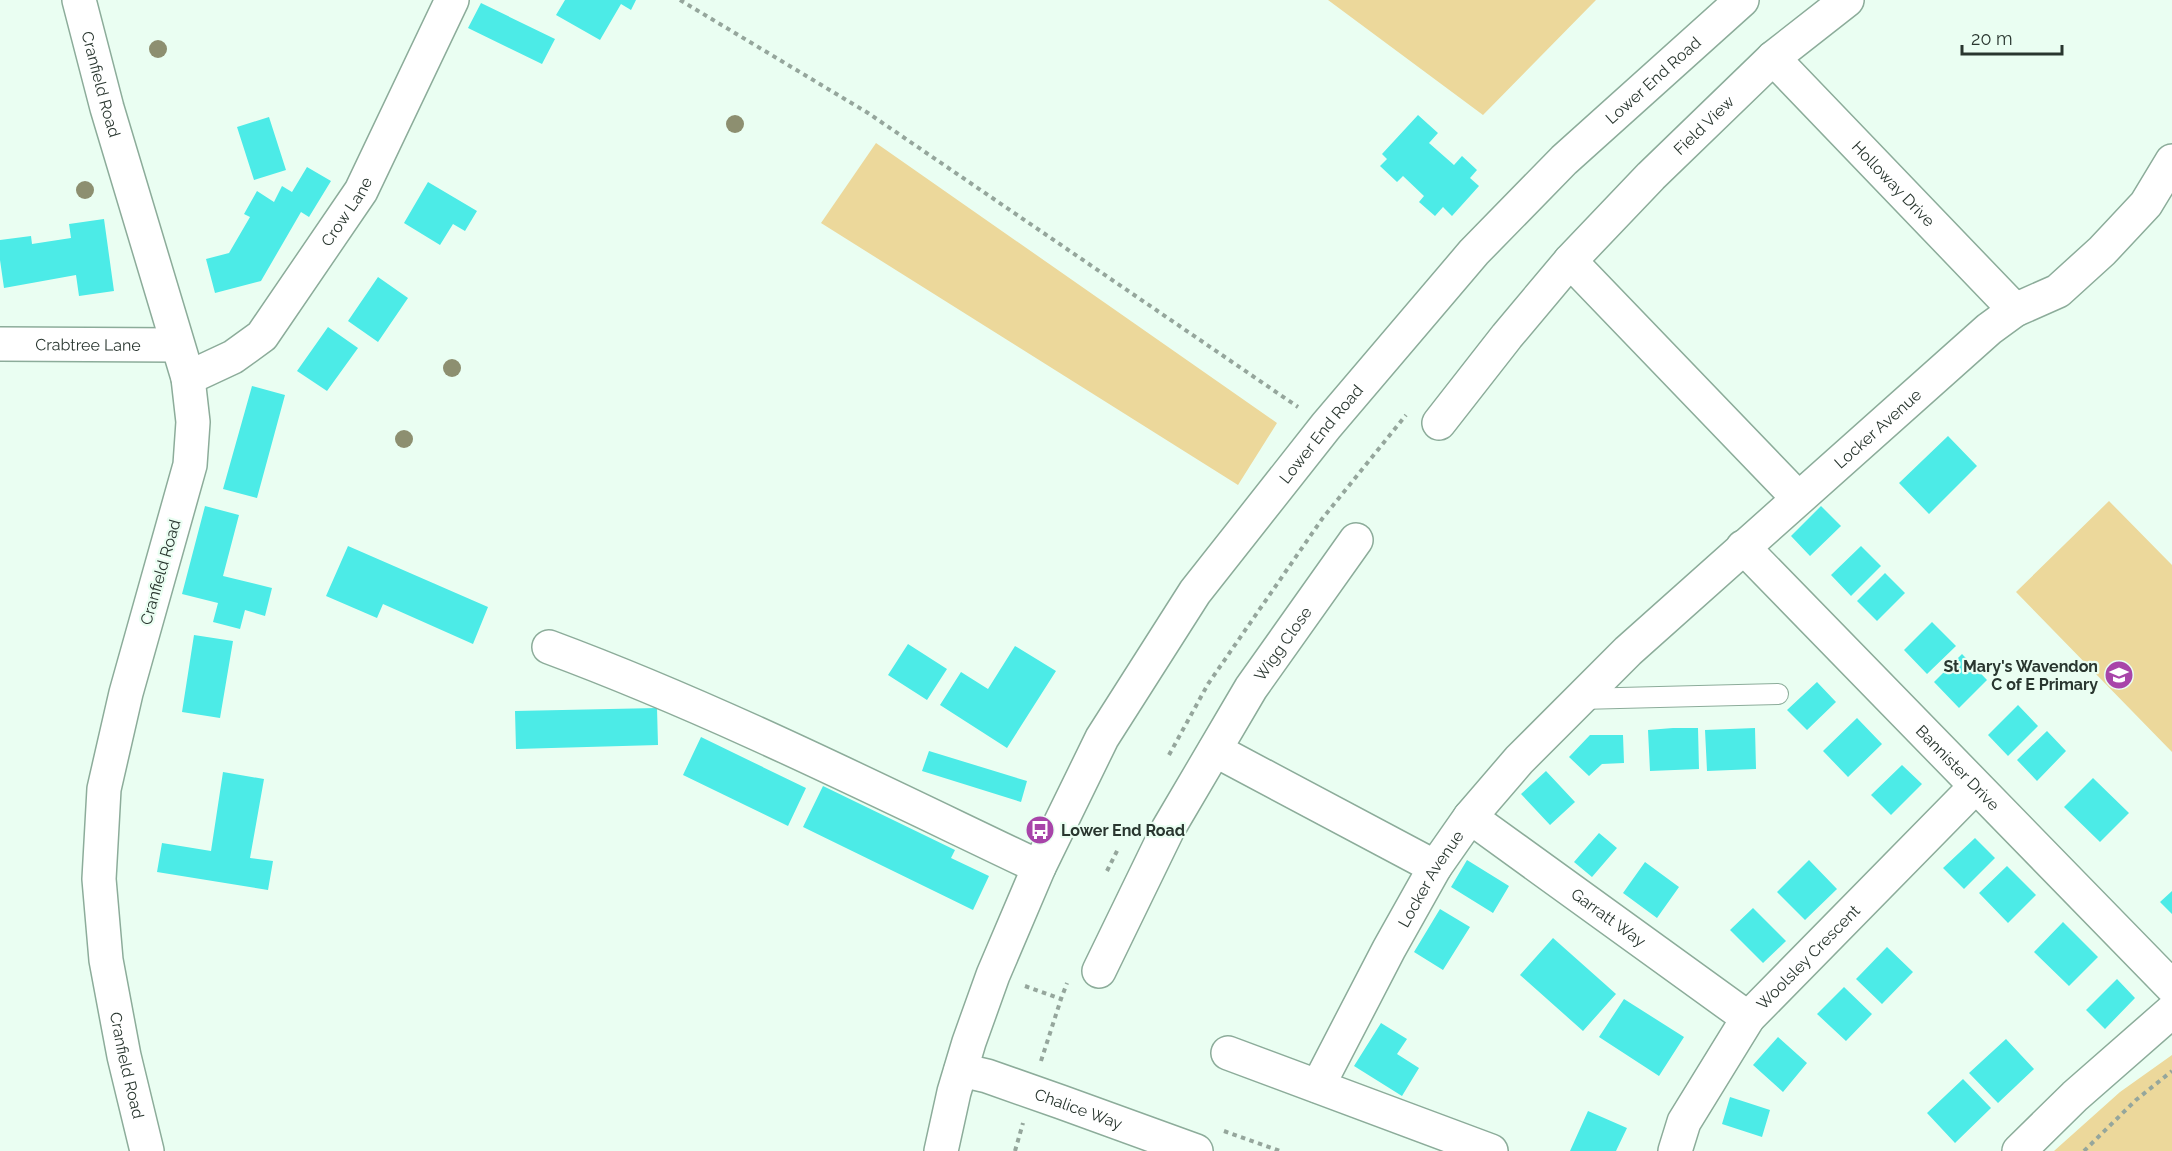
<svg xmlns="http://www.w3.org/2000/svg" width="2172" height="1151" viewBox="0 0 2172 1151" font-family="Raleway,sans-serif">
<rect width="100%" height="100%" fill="#eafef2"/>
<path fill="#ecd89b" d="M1328 0H1596L1483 115Z
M876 143 1277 423 1238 485 821 223Z
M2109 501 2172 565V752L2016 592Z
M2172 1055V1151H2054L2120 1092Z"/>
<path fill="#4cebe7" d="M565 0H636L631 10 621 4 600 40 556 15Z
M481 3 555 39 542 64 468 28Z
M1418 115 1438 133 1429 143 1454 165 1462 156 1477 170 1470 178 1479 186 1452 216 1443 207 1435 216 1419 202 1424 196 1403 176 1397 182 1380 166 1387 159 1382 154Z
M269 117 286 170 254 180 237 127Z
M307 167 331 181 309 217 301 212 261 281 215 293 206 259 229 253 250 217 244 214 257 191 274 202 282 186 292 192Z
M428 182 477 211 465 231 453 224 440 245 404 223Z
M104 219 114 291 79 296 76 275 4 288 0 260V240L31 236 32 244 71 238 69 224Z
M378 277 408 298 378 342 348 321Z
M328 327 358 348 327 391 297 371Z
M252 386 285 395 257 498 223 489Z
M1948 436 1977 466 1929 514 1899 483Z
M205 506 239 515 223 576 272 588 265 616 245 610 240 629 213 622 218 603 182 594Z
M1821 506 1841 526 1810 556 1791 536Z
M348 546 488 607 473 644 383 604 377 618 326 596Z
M1861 546 1881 566 1851 596 1831 575Z
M1885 573 1905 593 1877 621 1857 601Z
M1932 622 1956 646 1927 674 1904 650Z
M194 635 233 641 220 718 182 712Z
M908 644 947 669 927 700 888 675Z
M1015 646 1056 671 1007 748 940 705 961 672 988 689Z
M1962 654 1987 680 1959 708 1934 682Z
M1817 682 1836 702 1807 730 1787 710Z
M2018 705 2038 726 2008 756 1988 735Z
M657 708 658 745 516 749 515 711Z
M1857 718 1882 744 1848 777 1823 751Z
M1673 728H1698L1699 769 1650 771 1648 730Z
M1755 728 1756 769 1707 771 1705 730Z
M2047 731 2066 751 2037 781 2017 760Z
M1590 735H1623L1624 763 1602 764 1589 776 1569 757Z
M701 737 806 788 788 826 683 775Z
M929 751 1027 781 1021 802 922 771Z
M1902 765 1922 784 1891 815 1871 795Z
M1546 771 1575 802 1550 825 1521 794Z
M223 772 264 779 250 858 273 861 268 890 157 872 162 843 211 851Z
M2093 778 2129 813 2100 842 2064 807Z
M823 786 955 850 951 858 989 876 973 910 803 827Z
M1599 833 1617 848 1592 877 1574 862Z
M1975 838 1995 858 1964 889 1943 868Z
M1467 860 1509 886 1493 913 1451 887Z
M1809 860 1837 889 1805 920 1777 892Z
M1645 862 1679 887 1657 918 1623 893Z
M2007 866 2036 895 2008 923 1979 893Z
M2172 891V914L2160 902Z
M1753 908 1786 941 1763 963 1730 930Z
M1440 909 1470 927 1443 970 1414 952Z
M2063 922 2098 957 2069 986 2034 952Z
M1553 938 1616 994 1583 1031 1520 975Z
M1887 947 1913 972 1882 1004 1856 979Z
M2117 979 2135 998 2105 1029 2086 1010Z
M1844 987 1872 1014 1846 1041 1817 1014Z
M1624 999 1684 1037 1659 1076 1599 1037Z
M1381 1023 1407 1039 1397 1054 1419 1068 1402 1096 1354 1066Z
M1778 1037 1807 1063 1783 1092 1753 1065Z
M2006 1039 2034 1069 1998 1103 1969 1073Z
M1963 1079 1991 1108 1955 1143 1927 1113Z
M1730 1097 1770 1110 1762 1137 1722 1124Z
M1588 1111 1627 1128 1616 1151H1570Z"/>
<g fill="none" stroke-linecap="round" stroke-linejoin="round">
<g stroke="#8cac9a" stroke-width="22">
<path id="lane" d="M1580 699 1778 694"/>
</g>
<g stroke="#8cac9a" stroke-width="36">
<g id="street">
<path id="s1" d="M1773 58 2015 310"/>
<path d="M1570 261 1798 498"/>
<path id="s2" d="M188 378 233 357 262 336 361 191 452 0"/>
<path id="s3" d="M1439 423 1507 336 1570 261 1651 176 1773 58 1847 0"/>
<path id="s4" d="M1743 547 2172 987"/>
<path d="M549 647C716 709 877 790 1039 867"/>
<path d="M1215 750 1435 867"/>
<path id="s5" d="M1470 817 1748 1018"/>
<path id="s6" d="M1099 971 1168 829 1251 688 1356 540"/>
<path d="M1228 1053 1491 1151"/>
<path id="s7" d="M961 1070 987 1076 1061 1102 1196 1151"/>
<path id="s8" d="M1318 1086 1389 949 1435 867 1470 817 1519 760 1628 651 1989 329 2015 310 2058 291 2102 251 2146 204 2172 161"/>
<path id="s9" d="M1675 1151 1684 1122 1748 1018 1975 787"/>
<path d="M2019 1151 2075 1096 2172 1011"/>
</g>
</g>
<g stroke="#8cac9a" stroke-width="36">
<g id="secondary">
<path id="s10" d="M79 0 107 108 188 378 193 422 190 465 126 693 104 789 99 879 106 960 124 1056 147 1151"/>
<path id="s11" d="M0 344 177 345"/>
<path id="s12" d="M941 1151 954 1092 969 1042 993 975 1039 867 1102 738 1195 592 1326 426 1474 252 1564 160 1742 0"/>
</g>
</g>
<path stroke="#95a69c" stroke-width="4" stroke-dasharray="4.5 4.5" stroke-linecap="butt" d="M680 0 868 113 1298 407
M1169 755 1208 684 1322 519 1406 415
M1107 871 1118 849
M1025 986 1061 999 1067 983
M1041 1061 1061 999
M1224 1131 1280 1151
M1015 1151 1023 1123
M2084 1151 2136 1100 2172 1071"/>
<use href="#lane" stroke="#fff" stroke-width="20"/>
<use href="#street" stroke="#fff" stroke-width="33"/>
<use href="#secondary" stroke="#fff" stroke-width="33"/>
</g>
<g fill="#8d8f70">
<circle cx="158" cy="49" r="9"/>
<circle cx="735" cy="124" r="9"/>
<circle cx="85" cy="190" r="9"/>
<circle cx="452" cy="368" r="9"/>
<circle cx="404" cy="439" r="9"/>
</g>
<defs>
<g id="school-disc" transform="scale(1.5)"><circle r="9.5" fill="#a844a9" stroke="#eafef2"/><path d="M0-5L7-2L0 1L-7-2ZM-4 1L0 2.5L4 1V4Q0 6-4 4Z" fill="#fff"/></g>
<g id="bus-disc" transform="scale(1.5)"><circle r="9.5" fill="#a844a9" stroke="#eafef2"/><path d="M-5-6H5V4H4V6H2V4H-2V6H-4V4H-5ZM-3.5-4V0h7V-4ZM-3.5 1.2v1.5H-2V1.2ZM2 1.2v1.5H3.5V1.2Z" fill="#fff"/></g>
</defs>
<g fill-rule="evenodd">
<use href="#school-disc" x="2119" y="675"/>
<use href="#bus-disc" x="1040" y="830"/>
</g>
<g text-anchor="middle" stroke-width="4.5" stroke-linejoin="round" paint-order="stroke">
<g font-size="16" fill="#29362f" stroke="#eafef2">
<text dy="6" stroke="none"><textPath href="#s12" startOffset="1306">Lower End Road</textPath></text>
<text dy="6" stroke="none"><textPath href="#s10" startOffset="87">Cranfield Road</textPath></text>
<text dy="6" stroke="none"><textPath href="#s3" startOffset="399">Field View</textPath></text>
<text dy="6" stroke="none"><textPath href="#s1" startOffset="174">Holloway Drive</textPath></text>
<text dy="6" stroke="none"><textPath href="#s2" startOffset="236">Crow Lane</textPath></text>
<text dy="6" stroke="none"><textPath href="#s11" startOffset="88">Crabtree Lane</textPath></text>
<text dy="6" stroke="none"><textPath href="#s8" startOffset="873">Locker Avenue</textPath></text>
<text dy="6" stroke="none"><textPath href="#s12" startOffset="820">Lower End Road</textPath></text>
<text transform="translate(160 572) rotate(-74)" y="6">Cranfield Road</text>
<text dy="6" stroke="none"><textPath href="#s6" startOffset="376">Wigg Close</textPath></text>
<text dy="6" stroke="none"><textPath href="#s4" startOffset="308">Bannister Drive</textPath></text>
<text dy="6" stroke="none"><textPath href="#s8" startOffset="236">Locker Avenue</textPath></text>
<text dy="6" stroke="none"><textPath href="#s5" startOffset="171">Garratt Way</textPath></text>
<text dy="6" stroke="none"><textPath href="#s9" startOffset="238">Woolsley Crescent</textPath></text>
<text dy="6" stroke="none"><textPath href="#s10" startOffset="1095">Cranfield Road</textPath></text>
<text dy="6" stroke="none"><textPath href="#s7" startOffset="124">Chalice Way</textPath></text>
</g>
<g font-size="16" font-weight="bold" fill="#29362f" stroke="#eafef2" text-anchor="end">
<text x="2098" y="672">St Mary's Wavendon<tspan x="2098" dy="18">C of E Primary</tspan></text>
<text x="1061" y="836" text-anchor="start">Lower End Road</text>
</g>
</g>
<path d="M1962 45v9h100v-9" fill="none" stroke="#29362f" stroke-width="3"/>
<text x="1971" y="45" font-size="18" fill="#29362f" stroke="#eafef2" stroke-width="4.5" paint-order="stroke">20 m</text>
</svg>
